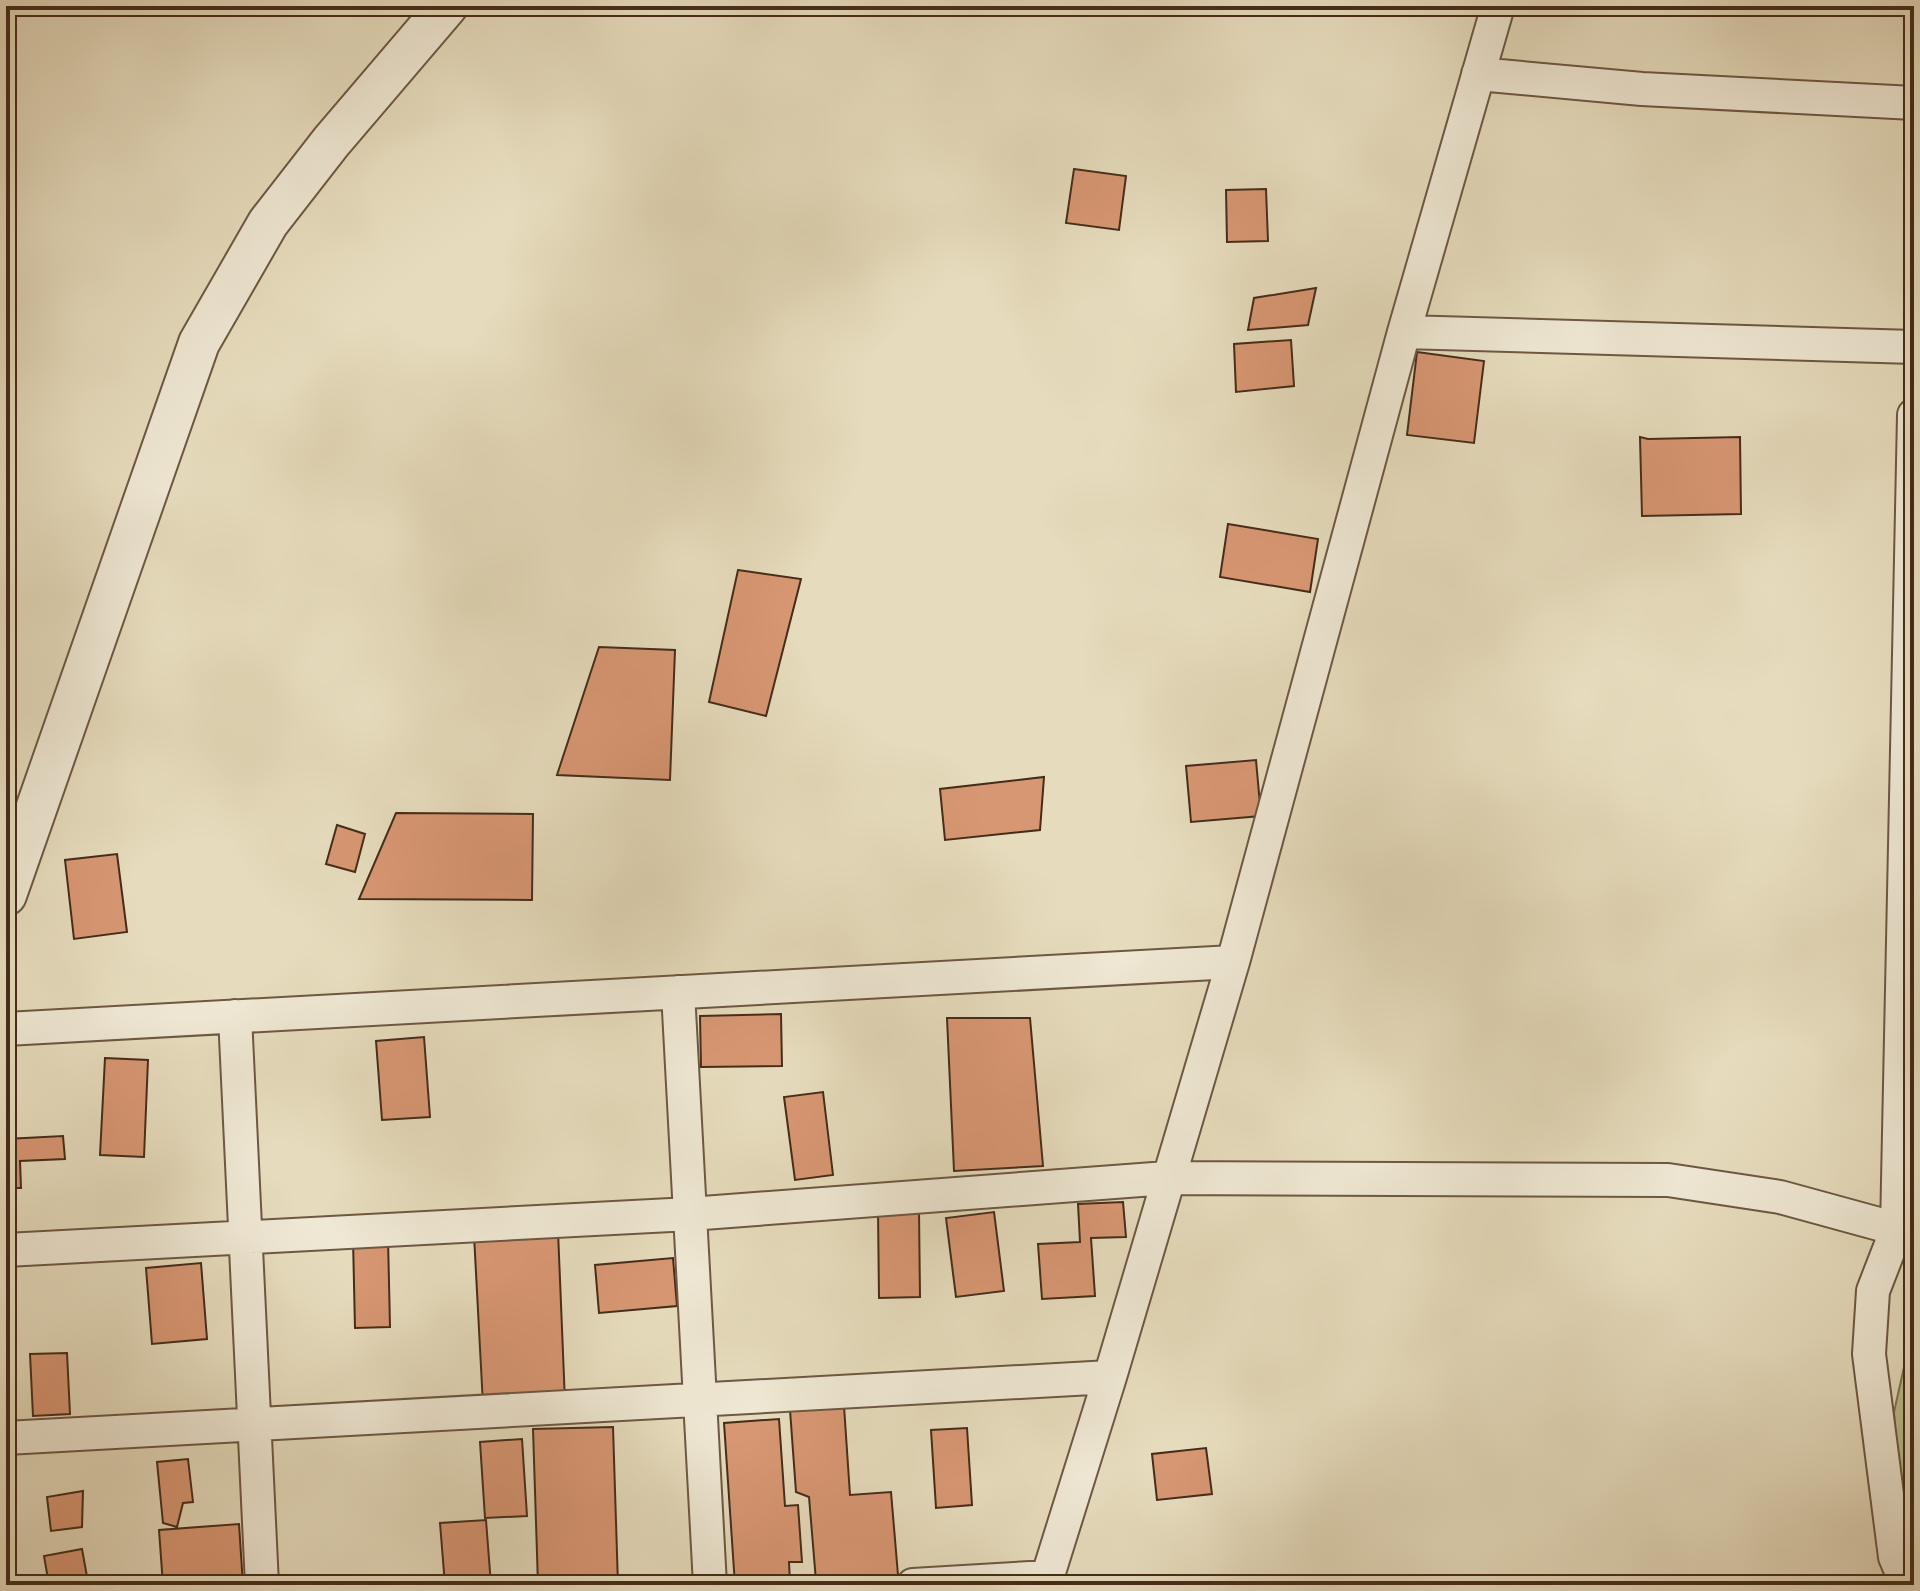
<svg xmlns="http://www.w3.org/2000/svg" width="1920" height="1591" viewBox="0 0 1920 1591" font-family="'Libre Caslon Text',serif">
<rect width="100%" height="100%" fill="#e6dcbd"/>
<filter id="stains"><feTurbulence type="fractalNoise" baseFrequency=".0025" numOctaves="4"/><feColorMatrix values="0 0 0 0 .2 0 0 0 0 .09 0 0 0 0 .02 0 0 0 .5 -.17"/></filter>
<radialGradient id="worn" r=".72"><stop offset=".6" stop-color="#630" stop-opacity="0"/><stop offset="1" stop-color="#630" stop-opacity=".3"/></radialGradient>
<path fill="#b9bf8e" stroke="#7f7654" stroke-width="2" d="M1914 1322V1548L1899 1495 1894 1412Z"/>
<path fill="#d89773" stroke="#452c1a" stroke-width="2" d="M1074 169 1126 176 1119 230 1066 223Z
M1266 189 1268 241 1227 242 1226 190Z
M1316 288 1308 325 1248 330 1254 298Z
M1291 340 1294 386 1236 392 1234 344Z
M1417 352 1484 361 1474 443 1407 435Z
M1640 437 1648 439 1740 437 1741 514 1642 516Z
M1228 524 1318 539 1310 592 1220 577Z
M738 570 801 579 766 716 709 702Z
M599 647 675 650 670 780 557 775Z
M1256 760 1261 816 1191 822 1186 766Z
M1044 777 1040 830 945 840 940 789Z
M396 813 533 814 532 900 359 899Z
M337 825 365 834 355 872 326 864Z
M117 854 127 932 74 939 65 860Z
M781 1014 782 1066 701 1067 700 1016Z
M947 1018H1030L1043 1166 954 1171Z
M424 1037 430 1117 382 1120 376 1041Z
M105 1058 148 1060 144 1157 100 1155Z
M823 1092 833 1175 795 1180 784 1097Z
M63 1136 65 1159 20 1161 21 1188H6V1139Z
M1123 1202 1126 1237 1091 1238 1095 1296 1042 1299 1038 1244 1080 1242 1078 1204Z
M919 1210 920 1297 879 1298 878 1211Z
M994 1212 1004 1291 956 1297 946 1218Z
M558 1231 565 1402 483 1405 474 1235Z
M388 1238 390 1327 355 1328 353 1239Z
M673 1258 677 1306 599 1313 595 1265Z
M201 1263 207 1339 152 1344 146 1268Z
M67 1353 70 1414 33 1416 30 1354Z
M844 1406 850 1495 891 1492 898 1575 816 1581 809 1497 796 1492 790 1410Z
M779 1419 785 1506 798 1505 802 1562H789L790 1583 735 1585 724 1423Z
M613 1427 618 1585H538L533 1429Z
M967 1428 972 1505 936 1508 931 1430Z
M522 1439 527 1516 485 1518 480 1442Z
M1206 1448 1212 1494 1157 1500 1152 1454Z
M188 1459 193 1502 183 1503 177 1527 163 1523 157 1462Z
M83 1491 82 1527 51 1531 47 1497Z
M486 1520 491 1585H445L440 1523Z
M239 1524 243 1585H163L159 1530Z
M82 1549 88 1582 49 1585 44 1556Z"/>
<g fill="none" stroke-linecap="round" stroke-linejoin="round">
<g stroke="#6d5843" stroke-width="36">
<path id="minor" d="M1478 74 1642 89 1914 103
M1404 332 1914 347
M678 992 710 1585
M235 1016 262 1585
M6 1029 1233 962
M6 1250 690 1214 1167 1178 1668 1180 1780 1197 1897 1229
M6 1438 1110 1377
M913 1585 1048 1577
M1045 1585 1110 1377 1233 962 1404 332 1498 6
M1907 1585 1895 1557 1869 1354 1873 1291 1897 1229 1914 415"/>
</g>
<g stroke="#6d5843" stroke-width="44">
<path id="tertiary" d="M6 895 199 343 268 223 331 142 447 6"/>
</g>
<use href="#minor" stroke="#efe8d4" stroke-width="32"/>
<use href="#tertiary" stroke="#efe8d4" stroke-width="40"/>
</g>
<rect width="1920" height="1591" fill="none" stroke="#e6dcbd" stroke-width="32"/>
<rect x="8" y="8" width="1904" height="1575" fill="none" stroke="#452c1a" stroke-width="4"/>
<rect x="16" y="16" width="1888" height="1559" fill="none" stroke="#452c1a" stroke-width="2"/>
<rect width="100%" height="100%" filter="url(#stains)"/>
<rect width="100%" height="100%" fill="url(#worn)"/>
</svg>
